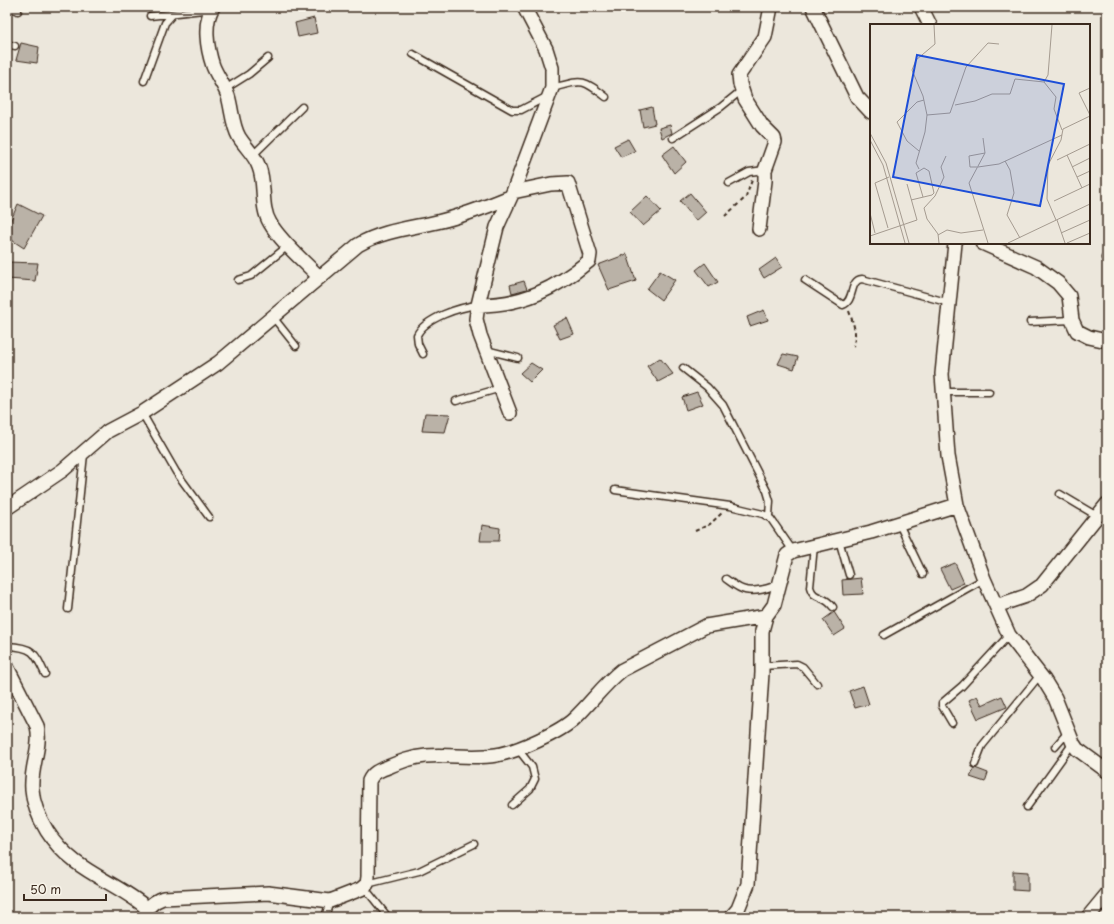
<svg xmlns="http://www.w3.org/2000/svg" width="1114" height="924" viewBox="0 0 1114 924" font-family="'Playpen Sans',sans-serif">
<rect width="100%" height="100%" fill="#ece7dc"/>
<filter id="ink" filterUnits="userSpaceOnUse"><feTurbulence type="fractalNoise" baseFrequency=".025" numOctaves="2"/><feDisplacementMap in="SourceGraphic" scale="8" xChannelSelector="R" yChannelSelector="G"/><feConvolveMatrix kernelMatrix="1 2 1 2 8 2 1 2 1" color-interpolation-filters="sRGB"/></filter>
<g filter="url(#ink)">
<path fill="#bab2a7" stroke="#3b2a1e" d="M314 18 317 33 298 37 295 23Z
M21 43 39 47 37 63 16 60Z
M652 107 655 124 643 127 640 110Z
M670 125 672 133 662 138 659 128Z
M628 139 635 151 621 157 614 146Z
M674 146 686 162 674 173 662 155Z
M690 193 706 212 696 221 680 201Z
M647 196 661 211 643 226 630 212Z
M18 204 42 216 24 248 7 237V229Z
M627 254 636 281 609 290 598 265Z
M776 258 782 267 764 278 759 270Z
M7 262 38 263 35 281 7 279Z
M705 263 718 282 709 287 696 270Z
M660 271 675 280 661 300 647 289Z
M524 281 527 289 512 293 510 285Z
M764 310 768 320 750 326 747 317Z
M567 318 574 334 560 339 553 325Z
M783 354 798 357 794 369 778 364Z
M660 358 673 374 658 382 647 366Z
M531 363 542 370 530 382 520 373Z
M697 392 703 404 686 410 682 397Z
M425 413 450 414 445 432 422 431Z
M482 525 500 528 499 541H480Z
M955 563 964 583 950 589 940 569Z
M861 578 863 594 843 595 842 580Z
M834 612 845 629 834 636 823 620Z
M863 686 869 704 855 708 849 691Z
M977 696 982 705 1002 696 1007 707 978 719 969 700Z
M975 768 988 773 985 782 970 777Z
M1013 871 1028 872V891L1013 890Z"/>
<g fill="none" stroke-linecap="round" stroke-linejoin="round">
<g stroke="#3b2a1e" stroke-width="9">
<path id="service" d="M7 7 18 11
M150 16 212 9
M7 44 15 46
M413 54 512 110H521L548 96
M144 81 165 23 173 14
M552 88C583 80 581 78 606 97
M225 89 249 74 268 58
M673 138 721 107 742 90
M253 155 302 107
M729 183 749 172 765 170
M1105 258 1107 260
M238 280 251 276 289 245
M805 280 843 305C855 301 849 280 862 279L950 303
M273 317 296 346
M1030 322 1072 320
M486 350 518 358
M423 354 418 344 417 335C425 318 460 307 478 305
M683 368 707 387 723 405 767 491 770 501 769 516
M943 392H989
M456 401 501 388
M142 413 176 472 209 517
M615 490 730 506 763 514 771 519 793 551
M1060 494 1097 516
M899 524 923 574
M839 540 849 575
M814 546 810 587C814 601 824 594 833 607
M726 579C731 582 738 589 745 590 754 592 771 589 778 583
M68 609 84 454
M884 635 984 579
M7 646C33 647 35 652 45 674
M762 666 797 664 803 667 817 684
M952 723 942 706V703L962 686 1009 635
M1055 747 1068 732
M975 764 982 746 1040 675
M512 805 530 789 535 779 532 767 517 748
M1027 807 1073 743
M367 884 419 871 474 844
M364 887 388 917
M325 917 330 901"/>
</g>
<g stroke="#3b2a1e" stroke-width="16">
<path id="minor" d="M213 7C203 23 207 48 213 66 217 76 224 85 228 96 232 109 232 125 239 137 245 147 255 155 259 167 266 184 260 207 270 223 281 242 304 261 319 277
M813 7 857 97 871 112
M921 7 930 25
M759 229 765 181V170L775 142 774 138 762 126 745 99 740 84 739 75 765 37 771 7
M955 243 942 374 948 456 957 505 984 579 1009 635 1044 680 1055 698 1073 743 1077 749 1107 771
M982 243 1036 267 1058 283 1069 296 1072 320 1077 331 1089 337 1107 341
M478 305C523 305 555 289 589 261L590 254 568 183 551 184 513 192
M510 413 480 335 476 319 478 305 497 227 513 192 552 88V68L546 49 524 7
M7 508 63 470 108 431 142 413 218 363 358 245C381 231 411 228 437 222 463 216 486 207 510 197
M996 606 1026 596 1042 585 1107 504
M7 667 37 726C42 747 30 767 32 789 33 805 39 818 47 831 73 872 112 879 147 908
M143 917C148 907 152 902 163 898L268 893 330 901 361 889 367 884 368 877 369 781C373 772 380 770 388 767 400 762 412 757 426 756 449 754 473 759 496 755 516 752 561 732 575 718 591 703 604 684 622 670L706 626 766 616
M731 917 738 909 748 884 762 673V631L766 616 774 605 787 555 793 551 871 532 957 505
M1088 917 1107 894"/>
</g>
<path stroke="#3b2a1e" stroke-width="2" stroke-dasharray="4 3" stroke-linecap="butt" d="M725 216 746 197 752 180
M849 311C853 323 858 334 853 346
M695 531 710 524 722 513"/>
<use href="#service" stroke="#f7f3e8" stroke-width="6"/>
<use href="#minor" stroke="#f7f3e8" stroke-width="13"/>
</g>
</g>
<g transform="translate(870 24)">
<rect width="220" height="220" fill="#ece7dc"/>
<path fill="none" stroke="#a59b90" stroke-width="1" d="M174 58 186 73 184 85 192 106M220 64 209 69 220 91M85 81 105 77 122 70H140L145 55 174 58 178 51 182 1M57 91 80 89 96 43 118 19 129 20M0 109 16 139 39 219M113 114 115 129 99 159 118 219M0 116 13 141 35 219M49 127 37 117 27 98 47 78 54 76M197 131 212 164M187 136 220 120M135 137 140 146 144 169 137 191 150 214M107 143H100L99 132 115 129M108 143 129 140 192 111M202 143 220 134M49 145 46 139 55 108 57 91 53 72 42 46 46 36 65 20 64 1M207 153 220 147M41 176 62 171 64 169 59 147 54 144 46 149 53 173M184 177 220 160M0 189 5 209M186 196 177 175 178 141 191 116 193 105 220 92M187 196 195 219M18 204 5 159 19 153M191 209 220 196M68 211 77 206 91 209 113 206M0 212 47 196 37 160M69 219 68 210 57 195 54 184 65 172 74 153 71 143 76 132M138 219 220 180M197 219 220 209"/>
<path fill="#1d4ed8" fill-opacity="0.15" stroke="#1d4ed8" stroke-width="2" d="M47 31 194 60 170 182 23 153Z"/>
<rect width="220" height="220" fill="none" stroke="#3b2a1e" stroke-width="2"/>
</g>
<rect width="1114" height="924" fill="none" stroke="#f7f3e8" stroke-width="24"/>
<rect x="12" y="12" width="1090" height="900" fill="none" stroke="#3b2a1e" stroke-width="1.5" filter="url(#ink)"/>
<path d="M24 894v6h82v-6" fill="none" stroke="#3b2a1e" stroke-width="2"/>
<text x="30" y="894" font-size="12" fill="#3b2a1e" stroke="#f7f3e8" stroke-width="3" paint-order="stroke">50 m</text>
</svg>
